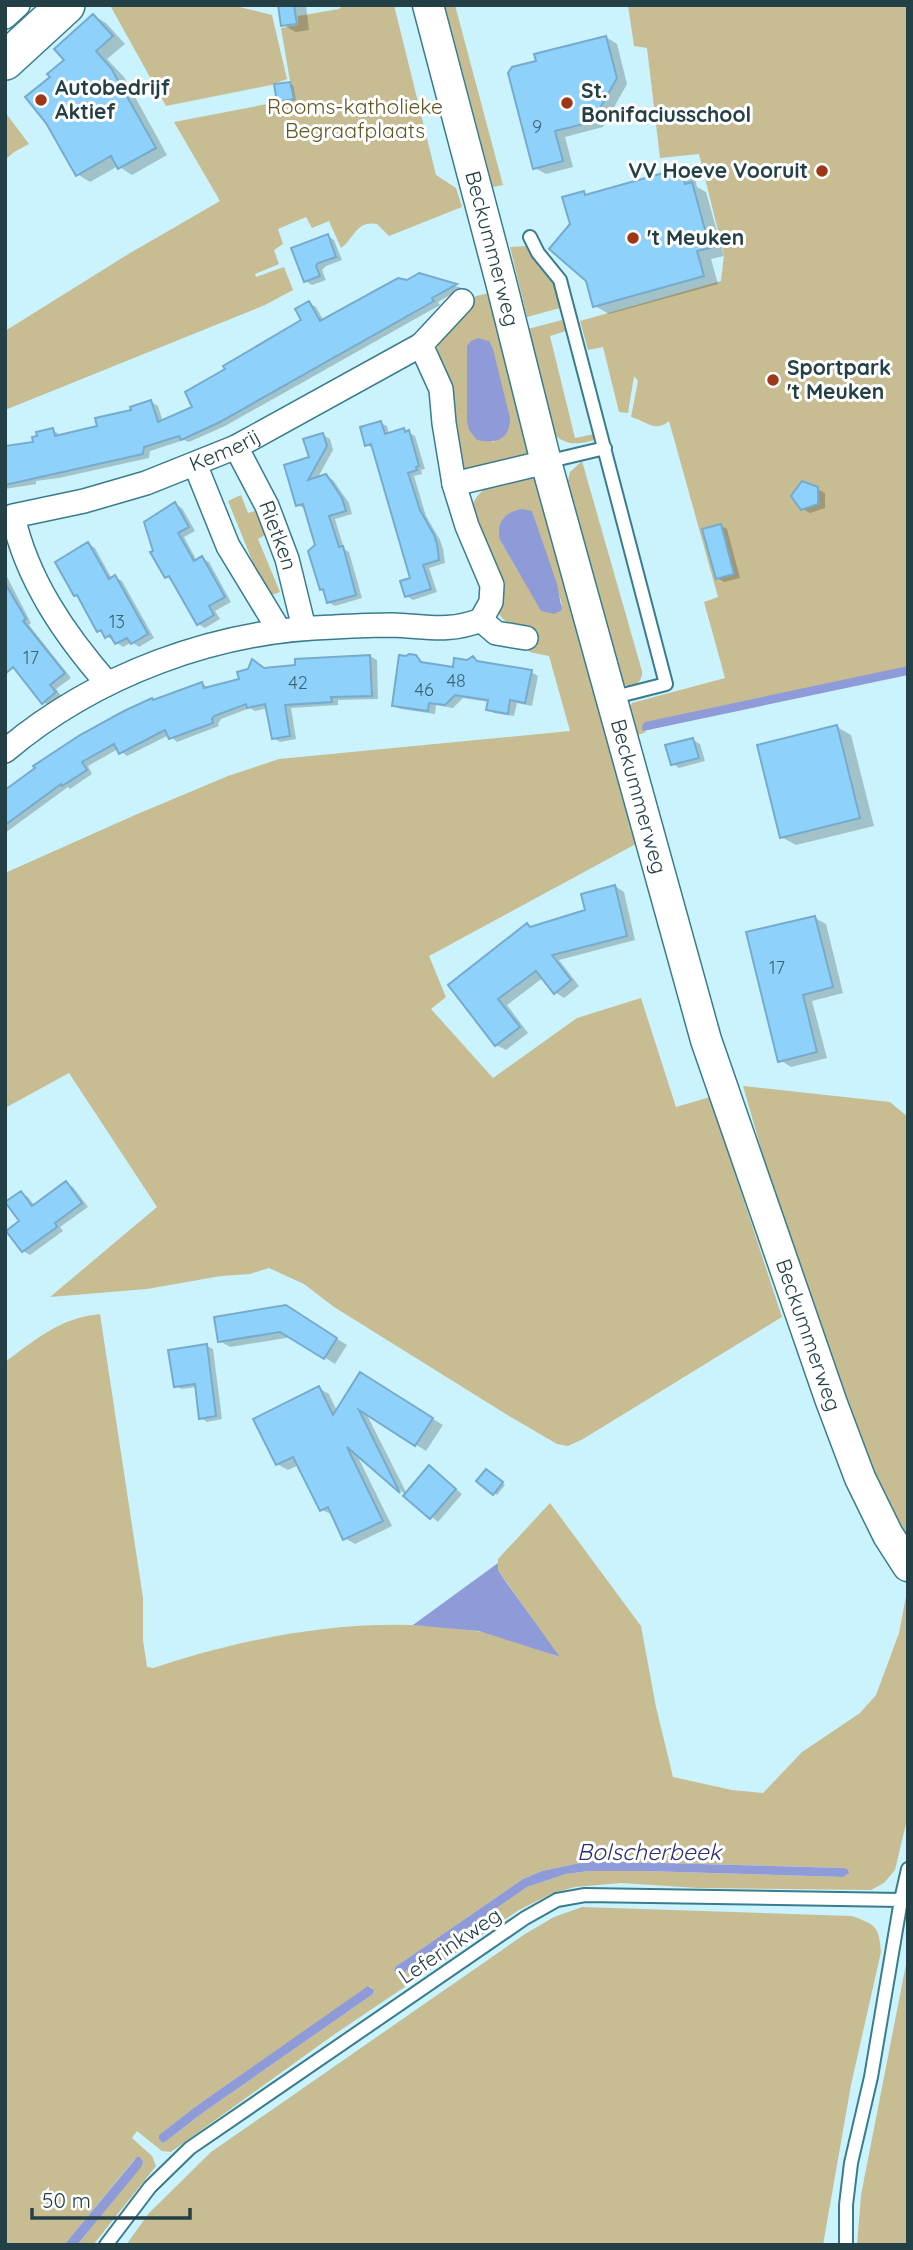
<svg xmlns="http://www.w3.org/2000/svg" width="913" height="2250" viewBox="0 0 913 2250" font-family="Quicksand,sans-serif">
<rect width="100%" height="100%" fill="#cbf3fd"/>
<path fill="#c8bd92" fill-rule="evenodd" d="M113 5H231L272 15 287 79 271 85 166 106 111 7Z
M343 5H394L436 175 456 188 462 207 389 236 377 224C356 220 355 238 341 248L329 221 312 228 306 217 278 229 283 244 274 250 279 264 255 274 256 277 284 267 293 290 265 305 5 410V331L130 253 220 201 174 122 293 99 281 28 298 25V16L339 9Z
M445 5H455L503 185 493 187Z
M628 5H908V670L643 731 647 732 634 736 627 711 632 703 725 678 704 602 718 597 669 421C655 433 646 421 631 417L638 381 634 376 628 413 619 412 603 347 588 350 580 321 721 281 724 255 699 154 660 158 647 48 634 46Z
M5 112 29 144 14 152 5 160Z
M526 246 535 260 553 282 560 308 527 317 510 247Z
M489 293 531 448 521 459 475 471 465 468 459 461 437 349 438 339 463 310 476 296ZM467 346 494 443 467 421Z
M562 320 566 331 550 336 575 438 594 434 595 440C577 445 564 446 551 431L524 330Z
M582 461 642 671C643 680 637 685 629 687L619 682 566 489 570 472Z
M523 476 541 480 645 839 429 956 446 997 431 1009 493 1078 577 1018 641 998 676 1107 710 1097 782 1317 583 1439 568 1446 557 1444 509 1416 334 1307 304 1284 269 1268 250 1274 221 1276 147 1289 50 1297 157 1207 69 1073 5 1108V873L135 815 228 776 279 759 570 731 549 656 529 652 535 631C521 628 507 627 499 614L471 517C472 485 497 484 523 476ZM532 511 562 604 541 610 500 540Z
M241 495 248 513 258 510 267 534 258 539 280 592 267 597 228 501Z
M743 1086 890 1102 908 1117V1538L887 1504 871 1469 800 1284Z
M100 1314 143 1598V1640L147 1667 153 1668C255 1634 370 1614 476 1631 504 1635 532 1648 559 1657L498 1570V1559L550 1503 641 1626 656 1707 673 1777 732 1790 763 1793 802 1752 860 1713 876 1695 899 1633 906 1596 908 1815 895 1870 884 1883 871 1890 697 1888 621 1883 575 1887 553 1893 519 1910 332 2036 171 2152 162 2151 137 2131 132 2138 152 2156 156 2166 93 2245H77L141 2166 143 2161 140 2157 134 2160 64 2245H5V1362C37 1339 59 1318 100 1314ZM589 1861 844 1868 843 1877 644 1871H589L566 1874 527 1887 401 1974 394 1971 395 1967 523 1879 542 1871ZM369 1986 374 1990 373 1994 201 2114 165 2142 162 2143 159 2139V2135L195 2107Z
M582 1907 852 1916C876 1925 879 1926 881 1952L851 2085 823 2245H126L149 2213 211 2152 525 1934 554 1917Z
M908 1954V2245H857L861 2195Z"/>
<path fill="#8f9ad8" d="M478 338 489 341 493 349 510 418C510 440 496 444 477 440L469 430 467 421V346L471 341Z
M522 509 532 511 557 584 562 610 554 614 541 611 500 540C496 523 504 512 522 509Z
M908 666V675L643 731 642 726 645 722Z
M498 1563V1570L506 1582 560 1657 479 1631 413 1625Z
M589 1861 844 1868 848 1870 849 1873 843 1877 644 1871H589L566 1874 527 1887 400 1975 394 1971 395 1967 523 1879 542 1871Z
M368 1986 374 1990 373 1994 201 2114 165 2142 162 2143 159 2139V2135L195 2107Z
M137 2157H140L143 2161 142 2166 77 2245H64Z"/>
<path fill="#0003" d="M280 5H306L309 30 296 32 283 25Z
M94 16 106 23 125 44 107 59 124 77 167 155 132 175 118 166 90 182 77 174 52 77 66 60Z
M606 37 617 44 627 84 603 127 565 137 573 167 546 174 535 168 539 62Z
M290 84 293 85 296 100 282 103 279 101Z
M681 170 695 179 697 187 706 192 724 256 711 259 718 284 609 314 595 306 571 225 584 193 589 196Z
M328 236 334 240 342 260 326 266 322 270 326 280 312 285 305 281Z
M419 275 462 288 438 302 440 305 225 426 189 442 184 440 150 451 149 458 59 478 36 481V484L5 489V448L35 443 52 430 59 434 60 437 99 428 151 402 158 406 163 422 194 408 304 321 309 303 316 307 324 321Z
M380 423 387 426 389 435 404 430 415 436 425 469 421 470 422 474 414 476 426 516 440 540 443 549 445 563 429 568 437 592 413 600 406 596 412 579 374 449 367 445Z
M323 435 330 439 333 450 317 479 326 476 333 480 349 503 352 514 335 519 344 549 349 552 362 598 335 606 328 602 325 591 321 589 312 547 317 546 305 509 298 505 311 459Z
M817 489 825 493V508L810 513 803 509Z
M175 504 182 508 195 531 184 537 197 561 202 558 209 562 231 602 215 611 220 619 205 628 198 624 175 582 167 577Z
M720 525 727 529 740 578 724 582 717 578Z
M88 544 95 548 112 579 115 577 122 581 154 638 139 647 132 642 123 647 99 631 81 598 75 594Z
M5 573 31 623 29 625 71 678 56 689 62 697 50 706 43 702 5 656Z
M370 656 377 660 378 699 338 700V705L291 708 296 739 280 742 273 738 268 708 255 711 250 708 221 719 218 724 219 726 177 742 169 735 127 756 118 749 88 766 92 774 70 789 68 787 5 833V792L155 701 202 684 209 688 241 680 265 669Z
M415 656 425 664 454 669 473 658 480 662 531 672 538 676 532 706 517 703 514 716 494 713 488 709 489 702 463 698 453 708 436 705 435 714 401 709 394 706Z
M837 727 851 735 874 826 796 845 781 837Z
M693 740 700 744 705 761 679 768 673 764Z
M615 886 624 892 635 940 559 960 579 986 564 998 555 992 544 977 507 1005 528 1033 506 1050 496 1045 450 985 527 925 533 928 588 912Z
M815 918 826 924 843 993 812 1001 827 1058 791 1067 780 1060Z
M66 1183 73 1187 88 1207 60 1227 63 1231 30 1255 23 1251 21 1193 28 1197 35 1206Z
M297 1314 347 1345 335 1364 292 1337 230 1347 220 1341Z
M207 1346 213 1349 222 1419 207 1422 201 1418 197 1387 182 1389 175 1386Z
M360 1374 443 1425 426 1451 366 1413 407 1494 436 1472 462 1494 438 1522 356 1453 392 1526 355 1544 345 1538 333 1515 322 1510 299 1465 288 1470 277 1464 318 1388 329 1394 337 1411Z
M490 1472 505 1485 497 1495 494 1493Z"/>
<path fill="#8ed2fc" stroke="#76abcb" stroke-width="2" d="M278 5H294L297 24 281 26Z
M93 14 113 36 96 51 111 68 156 148 118 169 111 156 76 176 46 123 25 97 50 77 47 74 64 60 54 49Z
M606 36 617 78 592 122 555 131 563 161 533 169 508 73 512 67 536 61 534 54Z
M290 82 294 99 277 102 274 84Z
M681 168 685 184 692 182 710 248 697 251 704 276 593 307 586 281 549 249 570 224 562 197 584 191 585 195Z
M328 234 336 257 318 263 316 266 320 276 304 282 291 248Z
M419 273 457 284 432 298 434 301 218 423 181 440 179 436 144 447 143 454 5 485V446L33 442 32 437 37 436 36 432 53 428 55 436 97 426 95 418 131 410 130 407 151 400 158 422 192 407 185 392 225 369 223 366 301 320 295 309 309 301 320 321 398 278 407 280Z
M381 421 385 434 404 428 405 432 409 430 419 466 416 467 417 470 408 473 420 510 434 535 437 544 439 560 423 565 431 589 405 597 400 581 410 578 371 444 365 446 360 427Z
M323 433 327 446 308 480 326 474 342 498 346 511 329 516 339 547 343 546 356 595 327 603 323 589 320 590 308 551 315 545 303 504 296 506 284 465 309 457 303 439Z
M802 481 818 487V504L801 510 791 496Z
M175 502 189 527 178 533 194 561 202 556 225 597 209 606 214 615 197 625 169 576 165 578 150 552 153 551 144 522Z
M721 524 734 574 716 579 702 529Z
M88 542 109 579 115 575 148 634 131 644 127 638 115 644 110 635 105 638 101 630 97 632 77 595 74 596 55 562Z
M5 583 26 619 23 621 65 673 50 685 56 692 42 704 13 667 5 674Z
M409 654 416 655 421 662 453 667 454 658 467 660 473 656 477 661 532 670 525 703 510 700 508 714 486 710 488 700 455 695 445 705 429 703 428 711 392 706 399 655 406 656Z
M370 655 372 696 331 697 332 702 285 705 290 736 272 739 265 704 247 708 246 704 214 716 212 719 213 723 169 739 165 730 119 754 114 744 82 762 87 770 62 786 61 784 5 825V790L35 768 33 766 80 735 124 711 152 698 153 700 202 682 204 688 239 679 237 672 248 669 252 659 264 668 295 665V659Z
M837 725 860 818 780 838 757 745Z
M693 738 699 758 671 765 665 745Z
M615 885 627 936 552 955 571 980 554 994 536 971 498 999 520 1027 495 1046 448 985 527 923 530 927 585 910 581 894Z
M815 916 833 987 803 995 817 1052 778 1062 746 932Z
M66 1181 82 1203 55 1223 57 1227 22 1252 6 1231 19 1221 5 1202 21 1191 32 1206Z
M286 1305 337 1338 324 1359 280 1332 218 1342 214 1317Z
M207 1344 216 1416 199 1419 195 1384 174 1387 168 1350Z
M360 1372 433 1418 415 1446 359 1410 400 1493 347 1447 383 1521 343 1540 328 1507 320 1511 293 1457 276 1465 253 1419 319 1386 333 1415Z
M429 1465 456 1489 430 1519 403 1496Z
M486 1469 503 1482 493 1495 476 1481Z"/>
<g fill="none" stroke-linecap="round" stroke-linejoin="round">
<g stroke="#397c8d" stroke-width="16">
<path id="service" d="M530 237 538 253 560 280 666 684 611 698
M546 462 605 448
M106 2245 150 2187 190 2148 525 1918 557 1900 585 1895 901 1900 908 1869
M846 2245V2205L851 2163 871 2077 901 1900"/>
</g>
<g stroke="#397c8d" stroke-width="26">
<g id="minor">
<path d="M5 17 18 5"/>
<path id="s1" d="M236 447 267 506 287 559 304 628"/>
<path d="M195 464 228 546 279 630"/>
<path d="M454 484 546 462"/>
<path d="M481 620 496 633 526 638"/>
<path id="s2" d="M107 683C65 635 27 580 13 516L84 501 146 483 236 447 421 345"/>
<path d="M5 751C95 675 216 630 334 627 353 626 373 625 392 625 426 626 448 633 481 620L491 602 492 585 467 526 454 484 444 423 441 389 421 345 462 301"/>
</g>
</g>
<g stroke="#397c8d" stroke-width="33">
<g id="tertiary">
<path id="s3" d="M428 5 501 282 546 462 706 1040 831 1401 860 1478 888 1535 908 1566"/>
</g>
</g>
<g stroke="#397c8d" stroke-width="40">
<path id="primary" d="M5 61 66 5"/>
</g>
<use href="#service" stroke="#fff" stroke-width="12"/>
<use href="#minor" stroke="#fff" stroke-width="23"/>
<use href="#tertiary" stroke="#fff" stroke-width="30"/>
<use href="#primary" stroke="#fff" stroke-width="37"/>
</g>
<g fill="#9e3618" stroke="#fff" stroke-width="2.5">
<circle cx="41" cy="100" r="7"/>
<circle cx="567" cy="103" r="7"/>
<circle cx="822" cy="171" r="7"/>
<circle cx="633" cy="238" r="7"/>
<circle cx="773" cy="380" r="7"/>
</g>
<g text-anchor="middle" stroke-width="6" stroke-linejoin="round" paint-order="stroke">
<g font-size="18" fill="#3e6474">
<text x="537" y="133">9</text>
<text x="117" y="628">13</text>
<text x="31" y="664">17</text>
<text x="456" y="687">48</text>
<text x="298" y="689">42</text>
<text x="424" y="696">46</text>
<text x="777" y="974">17</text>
</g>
<g font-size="21" font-weight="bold" fill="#244047" stroke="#fff" text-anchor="start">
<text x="55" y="95">Autobedrijf<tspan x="55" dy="24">Aktief</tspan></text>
<text x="581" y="98">St.<tspan x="581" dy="24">Bonifaciusschool</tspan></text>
<text x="808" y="178" text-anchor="end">VV Hoeve Vooruit</text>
<text x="647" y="245">'t Meuken</text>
<text x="787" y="375">Sportpark<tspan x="787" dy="24">'t Meuken</tspan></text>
</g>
<g font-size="21" fill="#615521" stroke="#fff">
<text x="355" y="114">Rooms-katholieke<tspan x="355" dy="24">Begraafplaats</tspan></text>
</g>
<g font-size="21" fill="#244047" stroke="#fff">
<text dy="7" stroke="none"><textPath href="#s3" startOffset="252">Beckummerweg</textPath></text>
<text dy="7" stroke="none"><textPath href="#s2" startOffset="416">Kemerij</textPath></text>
<text dy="7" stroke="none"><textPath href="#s1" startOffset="98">Rietken</textPath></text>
<text dy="7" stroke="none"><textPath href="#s3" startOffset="819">Beckummerweg</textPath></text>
<text dy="7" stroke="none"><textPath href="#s3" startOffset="1384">Beckummerweg</textPath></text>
<text transform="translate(450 1946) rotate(-34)" y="7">Leferinkweg</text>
</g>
<g font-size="23" font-style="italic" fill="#2c2f77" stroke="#fff">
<text x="649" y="1860">Bolscherbeek</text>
</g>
</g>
<rect width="913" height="2250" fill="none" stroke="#244047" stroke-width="14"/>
<path d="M32 2208v10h158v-10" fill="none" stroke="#244047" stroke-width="3.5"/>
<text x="42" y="2208" font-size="21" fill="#244047" stroke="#ffffff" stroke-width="5" paint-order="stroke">50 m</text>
</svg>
